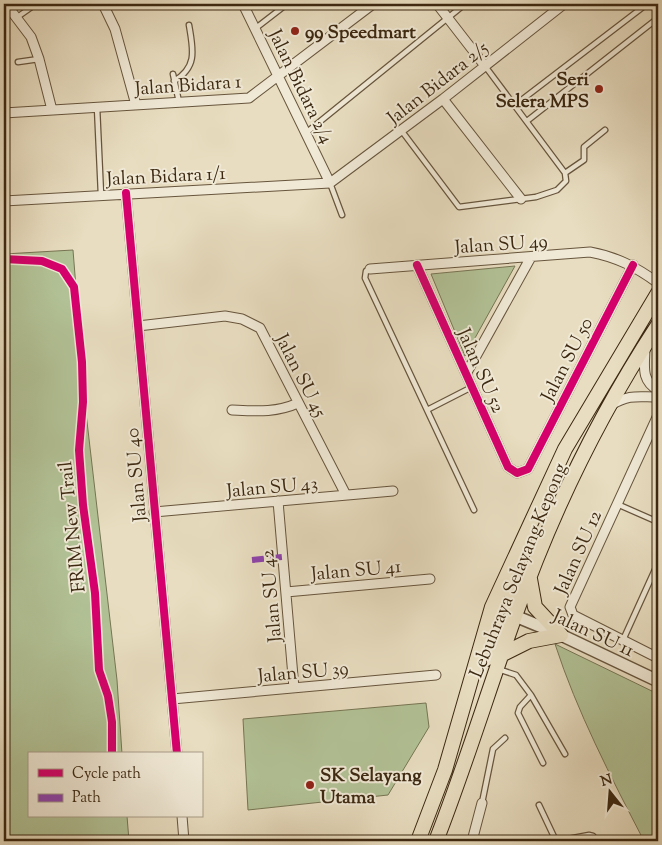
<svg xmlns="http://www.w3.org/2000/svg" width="662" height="845" viewBox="0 0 662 845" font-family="'Sorts Mill Goudy',serif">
<rect width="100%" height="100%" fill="#e8ddc0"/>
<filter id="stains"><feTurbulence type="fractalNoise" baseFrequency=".004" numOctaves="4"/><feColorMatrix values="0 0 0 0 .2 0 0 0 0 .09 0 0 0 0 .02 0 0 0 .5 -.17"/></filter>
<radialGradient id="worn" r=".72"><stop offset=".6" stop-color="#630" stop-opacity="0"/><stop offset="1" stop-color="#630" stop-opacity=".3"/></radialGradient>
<path fill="#b2c296" stroke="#777554" d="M73 250 86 413 117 680 122 754H29V816H127L129 841H4V254Z
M515 266 465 356 431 274Z
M555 644 658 694V841H644C611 777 577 712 555 644Z
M426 703 429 727 388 795 248 810 243 719Z"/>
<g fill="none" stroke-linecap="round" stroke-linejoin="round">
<g stroke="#67553d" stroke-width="7">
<path id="service" d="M16 18 36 4
M256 28 287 4
M18 62 39 59
M173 74 179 102
M174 81C198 67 193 49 189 25
M515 105 647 4
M97 107 101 195
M527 121 658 18
M401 130 459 207 536 197 557 190 566 181 565 173 485 66
M307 132 465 4
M565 173 584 160V147L605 130
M330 183 342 215
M370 269 366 271 365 278 474 510
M427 410 472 387
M617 504 658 522
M623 640 658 563
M498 669 516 675 531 695 520 707 518 713 543 763
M531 695 565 754
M482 803 493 749 505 738
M539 805 556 841
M557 841 589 835 593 836 597 841"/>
</g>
<g stroke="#67553d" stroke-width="11">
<path id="minor" d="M6 4 31 37 39 59 52 110
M103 4 115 29 136 105
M243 4 330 183
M437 4 485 66
M443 99 521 199
M4 113 249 98 373 4
M330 183 443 99 564 4
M126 193 177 754
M4 201 330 183
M417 265 508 467 517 473 528 469 633 265
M370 269 590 252C617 257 636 267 658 283
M138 326 225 316 242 319 260 328 346 495
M645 347C645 365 640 380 658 390
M466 374 531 257
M611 405C630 394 637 397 658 397
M232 410C255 411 276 413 298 403
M658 415 570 607 573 615 658 658
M278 501 294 688
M154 512 393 491
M286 592 430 579
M172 699 436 675
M182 816 184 841
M472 841 482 803"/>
</g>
<g stroke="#67553d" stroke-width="14">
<path id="tertiary" d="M515 616 561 635 658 681"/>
</g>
<g stroke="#3c2811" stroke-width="16">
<path id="primary" d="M530 579 535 607 561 635
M515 616C508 599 514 582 517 565
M503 654 529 641 561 635
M486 659C492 641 496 625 515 616
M418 841 445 770 492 607 565 449 658 293
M436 841C465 767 488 691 515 616 551 514 599 415 658 325"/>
</g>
<use href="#service" stroke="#f0e9d6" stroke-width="4.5"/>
<use href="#minor" stroke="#f0e9d6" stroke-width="9"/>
<use href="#tertiary" stroke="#f0e9d6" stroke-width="11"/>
<use href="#primary" stroke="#e8ddc0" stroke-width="14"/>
<path stroke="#8e44ad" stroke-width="6" stroke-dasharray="12 6" stroke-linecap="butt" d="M252 560 283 557"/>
<g stroke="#f0e9d6" stroke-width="11">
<path id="cycleway" d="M126 193 177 754
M4 259 42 261 62 269 74 287 82 362 83 402 79 450 83 505 95 593 99 670 108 696 112 722V754
M417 265 508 467 517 473 528 469 633 265"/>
</g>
<use href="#cycleway" stroke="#d6006c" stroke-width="8"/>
</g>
<g fill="#8f2418" stroke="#f0e9d6" stroke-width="2">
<circle cx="295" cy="31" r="5"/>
<circle cx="599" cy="89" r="5"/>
<circle cx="310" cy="785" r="5"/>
</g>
<g text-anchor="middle" stroke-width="4" stroke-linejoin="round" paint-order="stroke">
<g font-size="19" font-weight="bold" fill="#3c2811" stroke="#f0e9d6" text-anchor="start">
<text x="305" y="38">99 Speedmart</text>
<text x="589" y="85" text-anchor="end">Seri<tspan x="589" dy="22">Selera MPS</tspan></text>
<text x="320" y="781">SK Selayang<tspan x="320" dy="22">Utama</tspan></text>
</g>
<g font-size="19" fill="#3c2811" stroke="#f0e9d6">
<text transform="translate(437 82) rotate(-38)" y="7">Jalan Bidara 2/5</text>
<text transform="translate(188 84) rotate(-4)" y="7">Jalan Bidara 1</text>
<text transform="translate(302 86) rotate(64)" y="7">Jalan Bidara 2/4</text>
<text transform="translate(166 175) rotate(-3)" y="7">Jalan Bidara 1/1</text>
<text transform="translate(501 243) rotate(-4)" y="7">Jalan SU 49</text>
<text transform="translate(566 359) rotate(-63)" y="7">Jalan SU 50</text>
<text transform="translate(482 370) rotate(66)" y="7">Jalan SU 52</text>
<text transform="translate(302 375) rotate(63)" y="7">Jalan SU 45</text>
<text transform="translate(135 475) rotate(-95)" y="7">Jalan SU 40</text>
<text transform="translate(272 486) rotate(-5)" y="7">Jalan SU 43</text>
<text transform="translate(71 527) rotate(-96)" y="7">FRIM New Trail</text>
<text transform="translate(577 552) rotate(-66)" y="7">Jalan SU 12</text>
<text transform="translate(356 569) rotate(-5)" y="7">Jalan SU 41</text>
<text transform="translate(517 570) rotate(-68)" y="7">Lebuhraya Selayang Kepong</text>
<text transform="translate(270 596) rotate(-95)" y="7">Jalan SU 42</text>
<text transform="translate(594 632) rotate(25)" y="7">Jalan SU 11</text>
<text transform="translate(303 671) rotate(-5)" y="7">Jalan SU 39</text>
</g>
</g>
<rect width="662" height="845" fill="none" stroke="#e8ddc0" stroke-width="20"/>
<rect x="5" y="5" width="652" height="835" fill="none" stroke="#3c2811" stroke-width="2.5"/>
<rect x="10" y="10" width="642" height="825" fill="none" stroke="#3c2811"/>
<rect x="28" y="752" width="175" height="65" fill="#f0e9d6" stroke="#a89c87"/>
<rect x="38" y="769" width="25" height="8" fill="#d6006c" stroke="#a89c87"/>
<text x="72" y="778" font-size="15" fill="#3c2811">Cycle path</text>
<rect x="38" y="794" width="25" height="8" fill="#8e44ad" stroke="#a89c87"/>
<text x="72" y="802" font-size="15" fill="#3c2811">Path</text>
<g transform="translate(610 792) rotate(343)" stroke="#f0e9d6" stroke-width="4" paint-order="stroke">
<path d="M0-4L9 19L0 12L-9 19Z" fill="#3c2811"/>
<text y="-8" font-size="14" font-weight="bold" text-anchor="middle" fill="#3c2811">N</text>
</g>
<rect width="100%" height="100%" filter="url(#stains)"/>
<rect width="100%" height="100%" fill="url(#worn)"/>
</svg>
